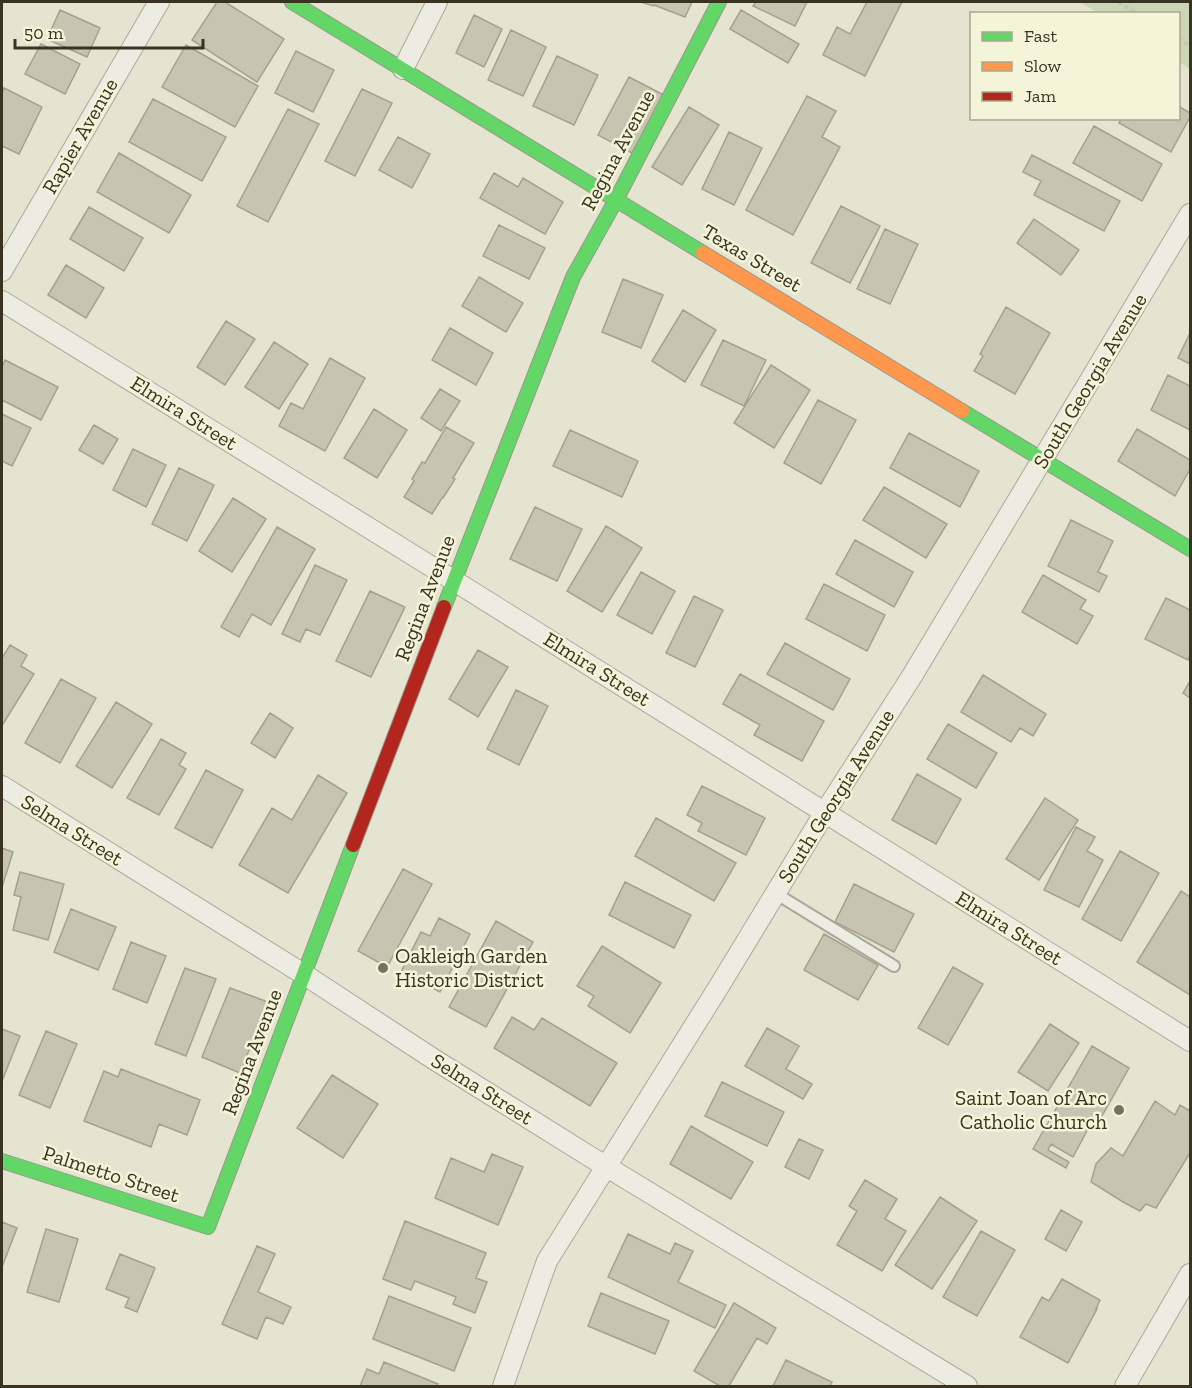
<svg xmlns="http://www.w3.org/2000/svg" width="1192" height="1388" viewBox="0 0 1192 1388" font-family="'Zilla Slab',serif">
<rect width="100%" height="100%" fill="#e4e4d1"/>
<path fill="#cbd6b4" d="M1079 2H1190V69L1179 62 1178 14 1099 13Z"/>
<path fill="#c8c4b2" stroke="#a5a190" stroke-width="1.5" d="M217 2H225L284 39 257 82 192 40Z
M641 2H692L685 17 654 5 653 6Z
M756 2H807L795 26 753 6Z
M867 2H902L865 76 823 55 837 27 850 34Z
M60 10 100 28 87 57 47 39Z
M741 10 799 44 788 63 730 29Z
M474 15 502 29 484 67 456 53Z
M511 30 546 47 523 96 488 80Z
M41 44 80 64 65 94 25 74Z
M186 45 258 86 235 127 162 87Z
M296 51 334 70 313 112 275 93Z
M557 56 598 75 574 125 533 106Z
M629 77 664 95 632 153 598 135Z
M4 88 42 107 19 154 2 146V94Z
M362 89 392 103 355 176 325 161Z
M807 96 836 111 822 137 840 147 793 235 746 210Z
M153 99 226 137 202 181 129 142Z
M1178 106 1190 113V117L1171 152 1119 123 1122 118H1178Z
M689 107 719 125 682 185 652 167Z
M288 109 319 124 268 222 237 206Z
M1094 126 1162 164 1142 201 1073 163Z
M729 132 762 148 734 205 702 189Z
M398 137 430 154 412 188 379 170Z
M119 153 191 195 169 233 97 192Z
M1032 155 1120 201 1104 231 1034 195 1041 181 1023 172Z
M494 173 518 187 523 178 563 202 545 234 480 198Z
M841 206 880 226 850 283 811 263Z
M89 207 143 238 124 271 70 239Z
M1034 219 1079 250 1061 275 1017 243Z
M499 225 545 248 529 279 483 256Z
M885 229 918 244 890 304 857 289Z
M66 265 104 288 86 318 48 295Z
M479 277 523 303 506 332 462 306Z
M623 279 663 295 641 348 602 332Z
M1006 307 1050 333 1015 394 974 371 983 356 980 354Z
M683 310 716 330 685 382 652 361Z
M226 321 255 339 225 385 197 367Z
M450 328 493 353 476 385 432 360Z
M1190 333V364L1178 358Z
M723 340 766 360 744 406 701 385Z
M274 342 308 364 279 409 245 387Z
M330 358 365 378 325 451 279 426 291 403 303 409Z
M5 360 58 387 41 420 2 400V367Z
M771 365 810 390 774 448 734 423Z
M1168 375 1190 386V430L1151 410Z
M440 389 460 401 441 431 421 418Z
M818 400 856 420 821 484 784 463Z
M374 409 407 430 377 478 344 458Z
M2 414 31 428 12 466 2 461Z
M94 425 118 439 103 464 79 450Z
M446 427 474 443 453 478 455 479 443 498H442L432 514 404 497 414 481 412 479 422 462 425 463Z
M1137 429 1190 460V469L1175 496 1118 461Z
M570 430 638 461 622 497 553 466Z
M909 433 979 471 960 507 890 468Z
M133 449 166 465 146 507 113 490Z
M179 468 214 485 187 541 152 524Z
M884 487 947 524 926 558 863 520Z
M233 498 266 519 232 572 199 551Z
M535 507 582 529 557 581 510 559Z
M1071 520 1113 541 1098 572 1107 576 1099 592 1048 566Z
M606 526 642 548 602 612 567 591Z
M277 527 315 549 271 625 252 614 239 637 221 627Z
M855 540 913 572 894 607 836 574Z
M315 565 347 580 320 635 306 629 300 642 282 634Z
M641 572 675 591 652 634 617 615Z
M1043 575 1086 600 1080 609 1093 616 1077 644 1022 612Z
M824 584 885 615 867 651 806 619Z
M370 591 405 607 371 677 336 661Z
M694 596 723 610 695 667 666 653Z
M1166 598 1190 610V654L1188 660 1145 639Z
M785 643 850 679 833 710 767 674Z
M10 645 27 655 21 666 34 674 3 724 2 723V658Z
M478 650 508 667 478 717 449 699Z
M740 674 824 721 802 761 754 735 760 725 723 704Z
M983 675 1046 714 1033 736 1020 728 1011 742 961 712Z
M61 679 96 698 60 763 25 743Z
M1190 681V698L1183 693Z
M516 690 548 706 519 765 487 749Z
M116 702 152 724 112 788 76 766Z
M270 713 293 728 275 758 251 743Z
M948 724 997 753 976 788 927 759Z
M161 739 186 753 179 765 186 769 159 815 127 798Z
M206 770 243 790 212 848 175 828Z
M917 774 961 799 936 844 892 820Z
M318 775 347 793 288 893 239 865 272 808 292 820Z
M702 786 765 818 746 855 698 831 702 823 687 815Z
M1045 798 1078 820 1039 880 1006 859Z
M656 818 736 863 714 901 635 856Z
M1076 827 1095 837 1087 851 1103 860 1079 907 1044 890Z
M2 848 13 852 2 887Z
M1120 851 1159 873 1121 941 1082 919Z
M403 869 432 884 387 967 358 951Z
M20 872 64 884 48 940 13 930 21 897 14 895Z
M625 882 691 915 674 948 609 915Z
M854 884 914 914 894 952 835 922Z
M1181 891 1190 897V995L1137 962Z
M71 909 116 927 98 970 54 952Z
M439 918 470 934 440 992 401 972 421 932 430 936Z
M496 921 533 942 486 1027 449 1007Z
M824 934 878 965 858 1000 804 970Z
M131 942 166 956 147 1003 113 989Z
M602 946 661 983 630 1033 588 1006 594 996 577 986Z
M953 967 983 984 948 1045 918 1028Z
M185 968 216 979 186 1056 155 1044Z
M230 988 268 1002 240 1073 202 1057Z
M512 1017 534 1030 542 1018 617 1063 590 1106 494 1048Z
M1050 1024 1079 1043 1048 1091 1018 1072Z
M767 1028 799 1046 786 1069 812 1084 803 1099 745 1066Z
M2 1029 20 1036 2 1081Z
M46 1031 77 1044 50 1108 19 1095Z
M1092 1046 1129 1068 1097 1125 1083 1117 1080 1122 1089 1127 1073 1157 1051 1144 1048 1150 1069 1162 1066 1168 1033 1149Z
M121 1069 200 1100 187 1135 159 1124 151 1147 84 1121 104 1071 118 1077Z
M332 1075 378 1104 343 1158 297 1128Z
M722 1082 784 1112 767 1146 705 1116Z
M1155 1101 1175 1115 1180 1105 1190 1111V1153L1156 1208 1146 1204 1140 1211 1123 1202 1091 1182 1096 1164 1111 1148 1123 1156Z
M691 1126 753 1162 731 1199 670 1164Z
M799 1139 823 1150 809 1179 785 1167Z
M492 1154 523 1167 498 1225 435 1198 451 1158 484 1172Z
M865 1180 897 1199 885 1219 906 1231 882 1271 837 1245 857 1211 849 1206Z
M940 1197 977 1221 932 1289 895 1265Z
M1061 1210 1082 1222 1066 1251 1045 1239Z
M405 1221 486 1253 476 1278 487 1282 475 1313 453 1304 456 1297 415 1281 411 1290 383 1279Z
M2 1222 17 1228 2 1267Z
M46 1229 78 1239 59 1302 27 1292Z
M981 1231 1015 1250 977 1316 943 1297Z
M628 1234 670 1254 675 1243 693 1251 678 1282 726 1305 715 1328 608 1277Z
M257 1246 275 1254 258 1292 291 1307 283 1324 266 1317 257 1339 222 1324Z
M120 1254 155 1268 137 1312 125 1307 129 1298 106 1289Z
M1062 1279 1100 1300 1096 1309H1097L1068 1363 1020 1337 1042 1297 1049 1301Z
M601 1293 669 1321 655 1354 588 1326Z
M389 1296 471 1328 454 1371 373 1339Z
M734 1303 776 1328 767 1344 757 1338 729 1386H720L694 1371Z
M786 1360 832 1382 830 1386H773Z
M384 1362 438 1384 437 1386H360L367 1369 379 1374Z"/>
<g fill="none" stroke-linecap="round" stroke-linejoin="round">
<g stroke="#aaa999" stroke-width="14">
<path id="lane" d="M775 893 894 966"/>
</g>
<g stroke="#aaa999" stroke-width="22">
<path id="street" d="M403 69 437 2
M2 271 159 2
M2 301 437 570 1190 1041
M2 786 305 975 435 1060 589 1156 967 1386
M503 1386 547 1261 718 988 825 812 912 676 1190 214
M1125 1386 1190 1274"/>
</g>
<g stroke="#99988a" stroke-width="16">
<path id="fast" d="M292 2 703 253
M962 411 1190 549
M444 607 573 277 616 200 719 2
M2 1161 208 1227 353 845"/>
</g>
<g stroke="#99988a" stroke-width="16">
<path id="slow" d="M703 253 962 411"/>
</g>
<g stroke="#99988a" stroke-width="16">
<path id="jam" d="M353 845 444 607"/>
</g>
<path stroke="#c5c5b8" stroke-width="4" stroke-dasharray="4.5 3" stroke-linecap="butt" d="M1118 2 1138 14
M1178 38 1190 46"/>
<use href="#lane" stroke="#ecece2" stroke-width="10"/>
<use href="#street" stroke="#ecece2" stroke-width="20"/>
<use href="#fast" stroke="#63d668" stroke-width="14"/>
<use href="#slow" stroke="#ff974d" stroke-width="14"/>
<use href="#jam" stroke="#b3261e" stroke-width="14"/>
</g>
<g fill="#75725f" stroke="#f4f4d8" stroke-width="2">
<circle cx="383" cy="968" r="6"/>
<circle cx="1119" cy="1110" r="6"/>
</g>
<g text-anchor="middle" stroke-width="5" stroke-linejoin="round" paint-order="stroke">
<g font-size="21" fill="#393421" stroke="#f4f4d8">
<text transform="translate(80 136) rotate(-60)" y="7">Rapier Avenue</text>
<text transform="translate(618 150) rotate(-62)" y="7">Regina Avenue</text>
<text transform="translate(752 258) rotate(31)" y="7">Texas Street</text>
<text transform="translate(1090 381) rotate(-59)" y="7">South Georgia Avenue</text>
<text transform="translate(184 413) rotate(32)" y="7">Elmira Street</text>
<text transform="translate(425 598) rotate(-69)" y="7">Regina Avenue</text>
<text transform="translate(597 669) rotate(32)" y="7">Elmira Street</text>
<text transform="translate(836 796) rotate(-58)" y="7">South Georgia Avenue</text>
<text transform="translate(72 830) rotate(32)" y="7">Selma Street</text>
<text transform="translate(1009 928) rotate(32)" y="7">Elmira Street</text>
<text transform="translate(252 1052) rotate(-69)" y="7">Regina Avenue</text>
<text transform="translate(482 1089) rotate(32)" y="7">Selma Street</text>
<text transform="translate(111 1174) rotate(18)" y="7">Palmetto Street</text>
</g>
<g font-size="21" fill="#393421" stroke="#f4f4d8" text-anchor="start">
<text x="395" y="963">Oakleigh Garden<tspan x="395" dy="24">Historic District</tspan></text>
<text x="1107" y="1105" text-anchor="end">Saint Joan of Arc<tspan x="1107" dy="24">Catholic Church</tspan></text>
</g>
</g>
<rect width="1192" height="1388" fill="none" stroke="#393421" stroke-width="6"/>
<rect x="970" y="12" width="210" height="108" fill="#f4f4d8" stroke="#a9a78f" stroke-width="1.5"/>
<rect x="982" y="32" width="30" height="9" fill="#63d668" stroke="#a9a78f" stroke-width="1.5"/>
<text x="1024" y="42" font-size="18" fill="#393421">Fast</text>
<rect x="982" y="62" width="30" height="9" fill="#ff974d" stroke="#a9a78f" stroke-width="1.5"/>
<text x="1024" y="72" font-size="18" fill="#393421">Slow</text>
<rect x="982" y="92" width="30" height="9" fill="#b3261e" stroke="#a9a78f" stroke-width="1.5"/>
<text x="1024" y="102" font-size="18" fill="#393421">Jam</text>
<path d="M15 39v9h188v-9" fill="none" stroke="#393421" stroke-width="3"/>
<text x="24" y="39" font-size="18" fill="#393421" stroke="#f4f4d8" stroke-width="4.5" paint-order="stroke">50 m</text>
</svg>
